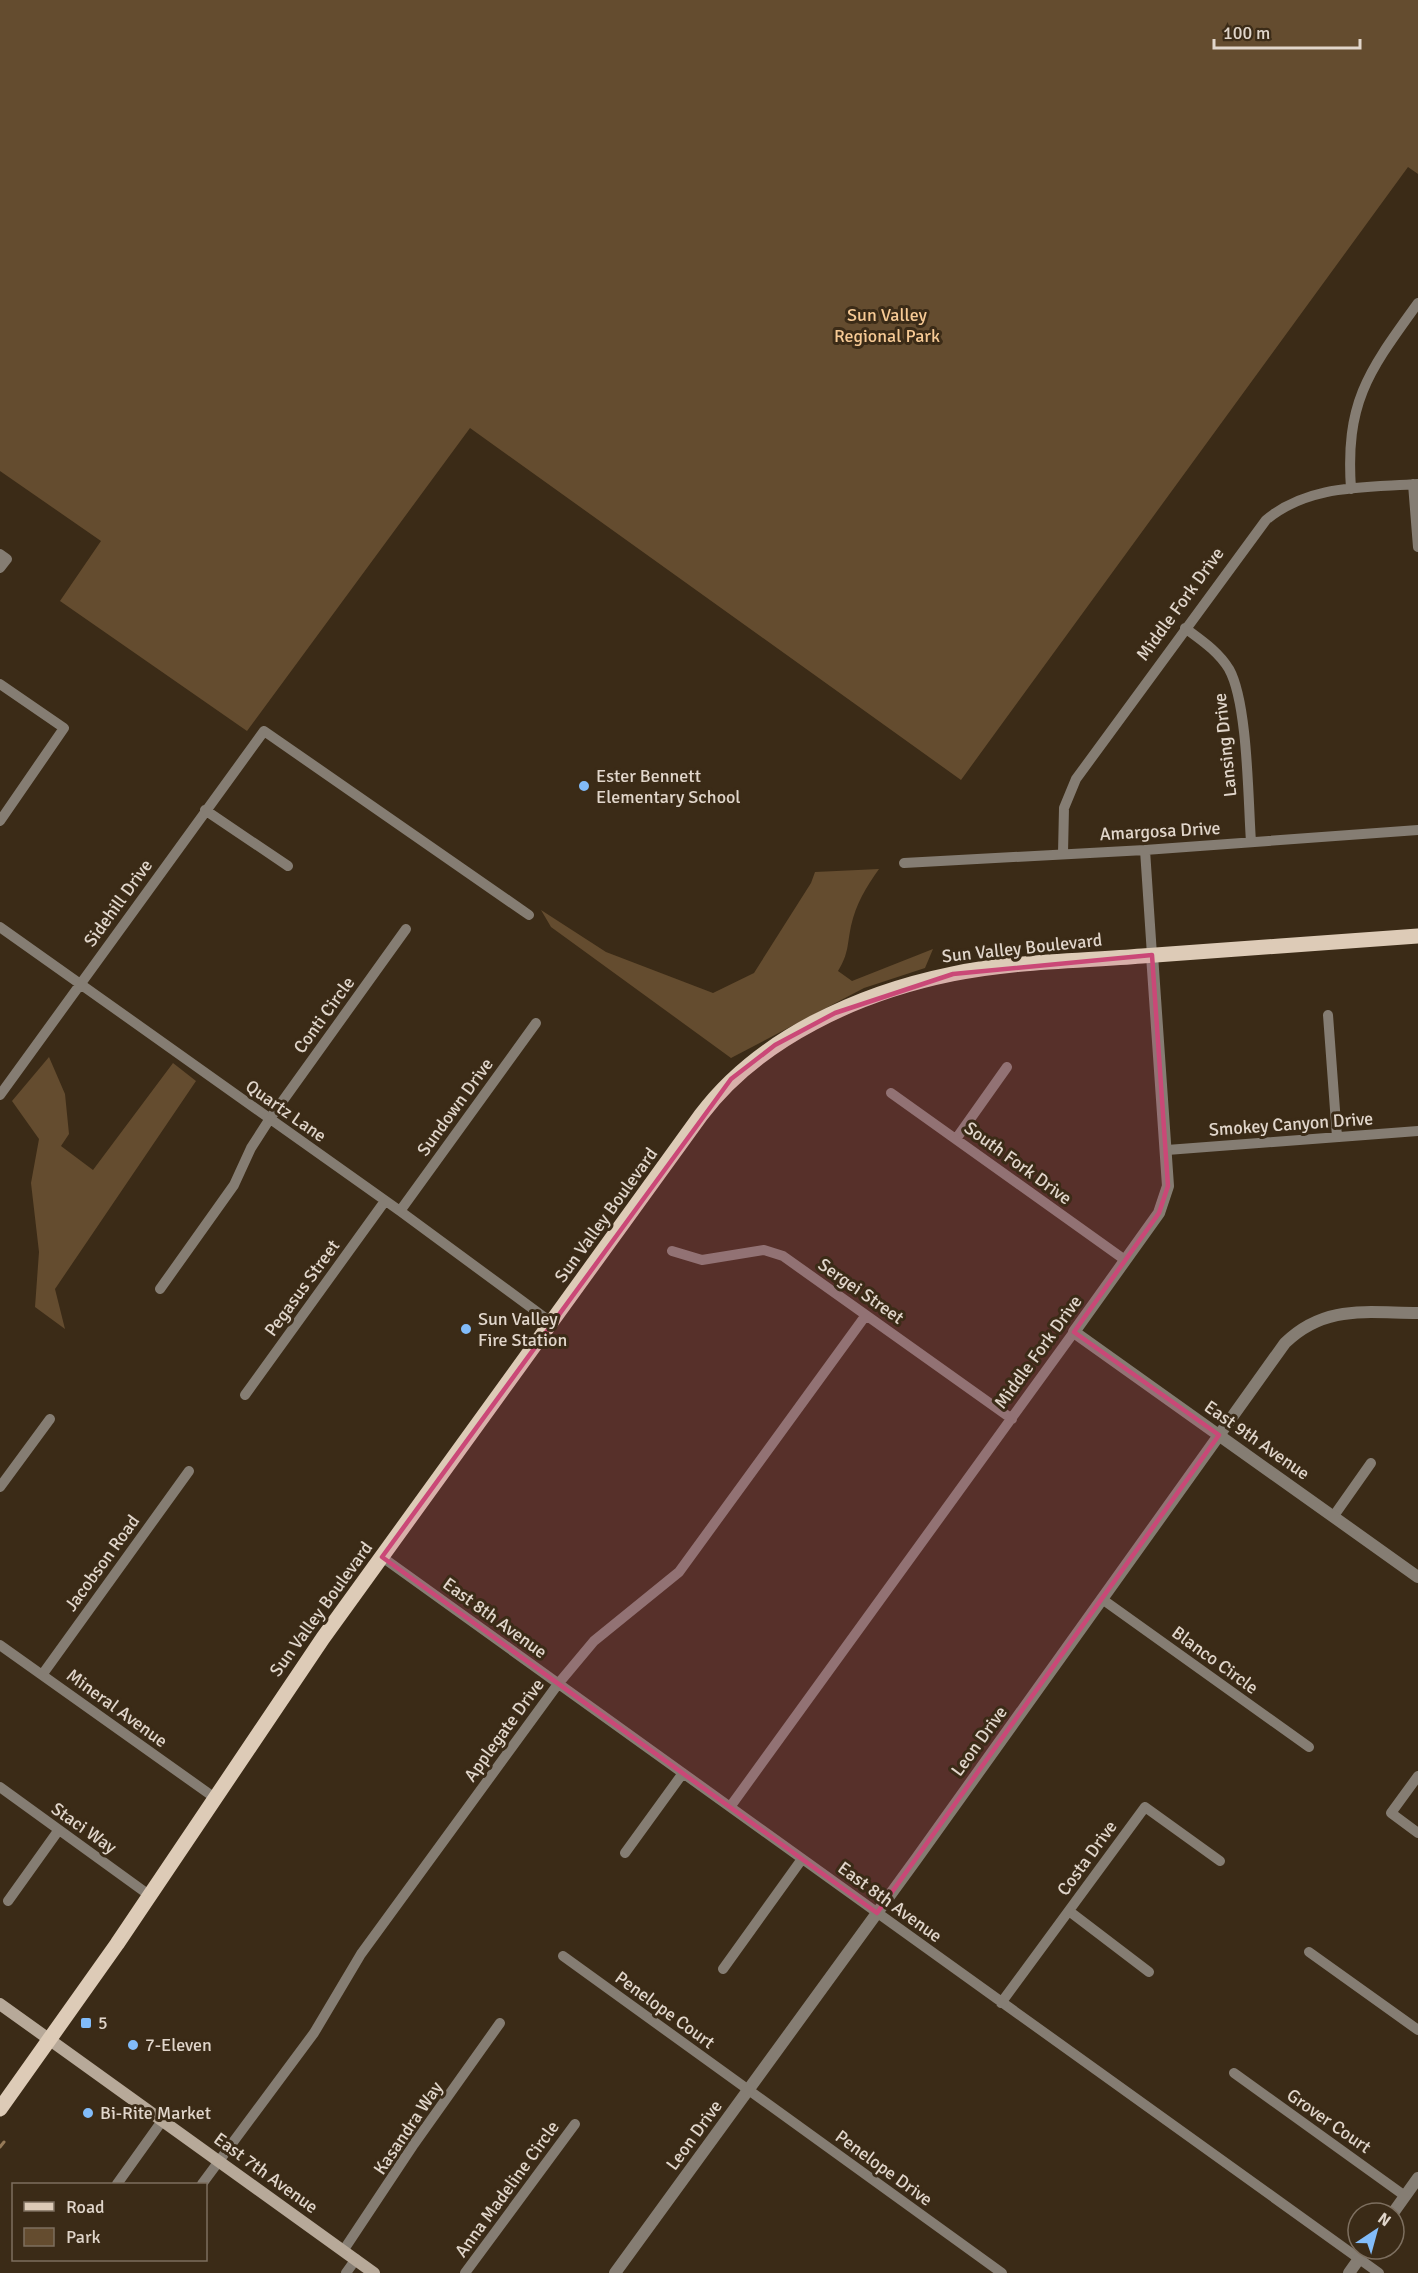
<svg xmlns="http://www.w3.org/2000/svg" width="1418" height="2273" viewBox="0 0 1418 2273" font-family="Signika,sans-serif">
<rect width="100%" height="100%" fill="#3b2b17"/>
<path fill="#644c2f" d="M0 0H1418V174L1408 167 961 780 470 428 247 731 60 601 101 541 0 471Z
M879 869C866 887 856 904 851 926 847 945 849 953 838 971L852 981 933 949 925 968 864 988 731 1058 551 927 541 910 606 952 713 993 754 973 811 883 815 872Z
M49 1057 65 1094 69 1134 61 1146 93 1170 173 1063 196 1081 55 1289 65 1329 35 1307 39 1252 31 1183 39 1139 12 1101Z"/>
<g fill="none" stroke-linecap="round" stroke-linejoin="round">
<path stroke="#957957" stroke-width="3" d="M0 2147 4 2142"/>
<path stroke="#857d73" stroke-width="10" d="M1413 484 1418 547
M1351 489C1345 401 1369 371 1418 303
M0 554 7 559 0 568
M1185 628C1201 640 1218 651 1229 669 1248 703 1248 800 1251 842
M0 684 64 728 0 821
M205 810 288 866
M1145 850 1152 955
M1063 853 1064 808 1076 779 1266 520C1309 484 1365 488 1418 484
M904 863 1145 850 1418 830
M0 927 400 1211 552 1323
M1328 1015 1337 1137
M891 1093 1125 1260
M0 1095 264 731 529 915
M956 1139 1007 1067
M1167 1150 1418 1131
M400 1211 536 1023
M672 1251 702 1260 764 1250 783 1256 1012 1419
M160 1289 234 1185 251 1148 269 1120 406 929
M245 1395 385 1201
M0 1487 50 1419
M1333 1517 1371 1463
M382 1557 1379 2273
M1102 1599 1309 1747
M0 1645 215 1798
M42 1675 189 1471
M1418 1776 1391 1813 1418 1833
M0 1787 149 1895
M730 1807 1074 1332
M625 1853 683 1773
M8 1901 58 1831
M1069 1911 1149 1972
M1309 1952 1418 2030
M563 1956 1002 2273
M723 1969 802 1859
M1001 2003 1145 1807 1220 1861
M1234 2073 1405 2196
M117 2184 162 2121
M202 2184 314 2033 361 1954 558 1684 594 1641 679 1572 866 1315
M343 2251 414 2144 500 2023
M346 2273 356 2259
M465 2273 575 2124"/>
<path stroke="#857d73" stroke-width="12" d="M1152 955 1168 1186 1159 1213 1074 1332 1418 1577
M1393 2213 1418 2178
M615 2273 917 1858 1285 1343C1325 1304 1367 1313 1418 1313
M1349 2273 1366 2249"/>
<path stroke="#b7a999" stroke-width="12" d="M0 2004 374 2273"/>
<path stroke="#ddcbb7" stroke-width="15" d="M0 2109 117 1944 323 1638 701 1115C759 1038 859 993 952 974 1014 961 1079 961 1142 956 1234 949 1326 943 1418 936"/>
</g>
<path fill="#ca4877" fill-opacity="0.2" stroke="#ca4877" stroke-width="4.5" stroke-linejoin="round" d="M1152 955 1168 1186 1159 1213 1074 1332 1219 1435 877 1913 382 1557 731 1079 775 1045 835 1013 953 974Z"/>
<g fill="#82bcfa" stroke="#3b2b17" stroke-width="2">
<circle cx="584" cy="786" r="6"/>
<circle cx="466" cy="1329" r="6"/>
<rect x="80" y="2017" width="12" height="12" rx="3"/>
<circle cx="133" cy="2045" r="6"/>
<circle cx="88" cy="2113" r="6"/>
</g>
<g text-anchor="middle" stroke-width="6" stroke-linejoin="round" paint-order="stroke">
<g font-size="18" fill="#f7ca95" stroke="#3b2b17">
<text x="887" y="321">Sun Valley<tspan x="887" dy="21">Regional Park</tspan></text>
</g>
<g font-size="18" fill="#e1d6cb" stroke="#3b2b17">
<text transform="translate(1180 604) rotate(-54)" y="6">Middle Fork Drive</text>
<text transform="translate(1225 745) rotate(-96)" y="6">Lansing Drive</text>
<text transform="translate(1160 831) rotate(-3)" y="6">Amargosa Drive</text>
<text transform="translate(118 903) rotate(-54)" y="6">Sidehill Drive</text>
<text transform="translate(1022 948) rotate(-6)" y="6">Sun Valley Boulevard</text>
<text transform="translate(324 1015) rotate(-54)" y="6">Conti Circle</text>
<text transform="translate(455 1107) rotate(-54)" y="6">Sundown Drive</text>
<text transform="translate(286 1111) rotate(35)" y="6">Quartz Lane</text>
<text transform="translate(1291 1124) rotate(-4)" y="6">Smokey Canyon Drive</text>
<text transform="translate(1018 1163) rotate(36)" y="6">South Fork Drive</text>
<text transform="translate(606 1215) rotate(-54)" y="6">Sun Valley Boulevard</text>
<text transform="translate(302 1288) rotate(-54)" y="6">Pegasus Street</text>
<text transform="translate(861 1291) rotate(35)" y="6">Sergei Street</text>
<text transform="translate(1038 1352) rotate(-54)" y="6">Middle Fork Drive</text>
<text transform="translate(1257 1440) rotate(35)" y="6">East 9th Avenue</text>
<text transform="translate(102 1563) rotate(-54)" y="6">Jacobson Road</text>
<text transform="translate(321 1609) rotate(-54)" y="6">Sun Valley Boulevard</text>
<text transform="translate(495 1618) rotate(36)" y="6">East 8th Avenue</text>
<text transform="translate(1215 1660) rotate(36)" y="6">Blanco Circle</text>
<text transform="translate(117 1708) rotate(36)" y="6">Mineral Avenue</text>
<text transform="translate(504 1730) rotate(-54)" y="6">Applegate Drive</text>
<text transform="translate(979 1741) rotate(-54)" y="6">Leon Drive</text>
<text transform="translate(84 1828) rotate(35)" y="6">Staci Way</text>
<text transform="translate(1087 1858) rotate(-54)" y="6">Costa Drive</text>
<text transform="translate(890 1902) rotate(36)" y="6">East 8th Avenue</text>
<text transform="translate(665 2010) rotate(36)" y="6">Penelope Court</text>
<text transform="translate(1329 2121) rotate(35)" y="6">Grover Court</text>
<text transform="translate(408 2128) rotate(-56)" y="6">Kasandra Way</text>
<text transform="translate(694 2135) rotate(-54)" y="6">Leon Drive</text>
<text transform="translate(884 2168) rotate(36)" y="6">Penelope Drive</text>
<text transform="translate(266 2173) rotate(36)" y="6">East 7th Avenue</text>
<text transform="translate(507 2189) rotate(-54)" y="6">Anna Madeline Circle</text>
</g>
<g font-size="18" fill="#e1d6cb" stroke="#3b2b17" text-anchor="start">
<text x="596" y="782">Ester Bennett<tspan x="596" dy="21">Elementary School</tspan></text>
<text x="478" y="1325">Sun Valley<tspan x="478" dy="21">Fire Station</tspan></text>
<text x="98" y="2029">5</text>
<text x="145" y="2051">7-Eleven</text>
<text x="100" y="2119">Bi-Rite Market</text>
</g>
</g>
<rect x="12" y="2183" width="195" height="78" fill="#3b2b17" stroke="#7d6f5f" stroke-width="1.5"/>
<rect x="24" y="2202" width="30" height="9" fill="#ddcbb7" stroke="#7d6f5f" stroke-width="1.5"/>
<text x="66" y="2213" font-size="18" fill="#e1d6cb">Road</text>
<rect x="24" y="2228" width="30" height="18" fill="#644c2f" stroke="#7d6f5f" stroke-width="1.5"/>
<text x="66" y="2243" font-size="18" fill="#e1d6cb">Park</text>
<g transform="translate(1376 2231) rotate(36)"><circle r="28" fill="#3b2b17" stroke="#7d6f5f" stroke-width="1.5"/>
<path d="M0-4.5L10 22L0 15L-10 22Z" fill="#82bcfa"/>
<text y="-9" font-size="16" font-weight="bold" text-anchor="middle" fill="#e1d6cb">N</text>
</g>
<path d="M1214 39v9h146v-9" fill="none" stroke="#e1d6cb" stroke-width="3"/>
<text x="1223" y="39" font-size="18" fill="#e1d6cb" stroke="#3b2b17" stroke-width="4.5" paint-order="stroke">100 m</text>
</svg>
